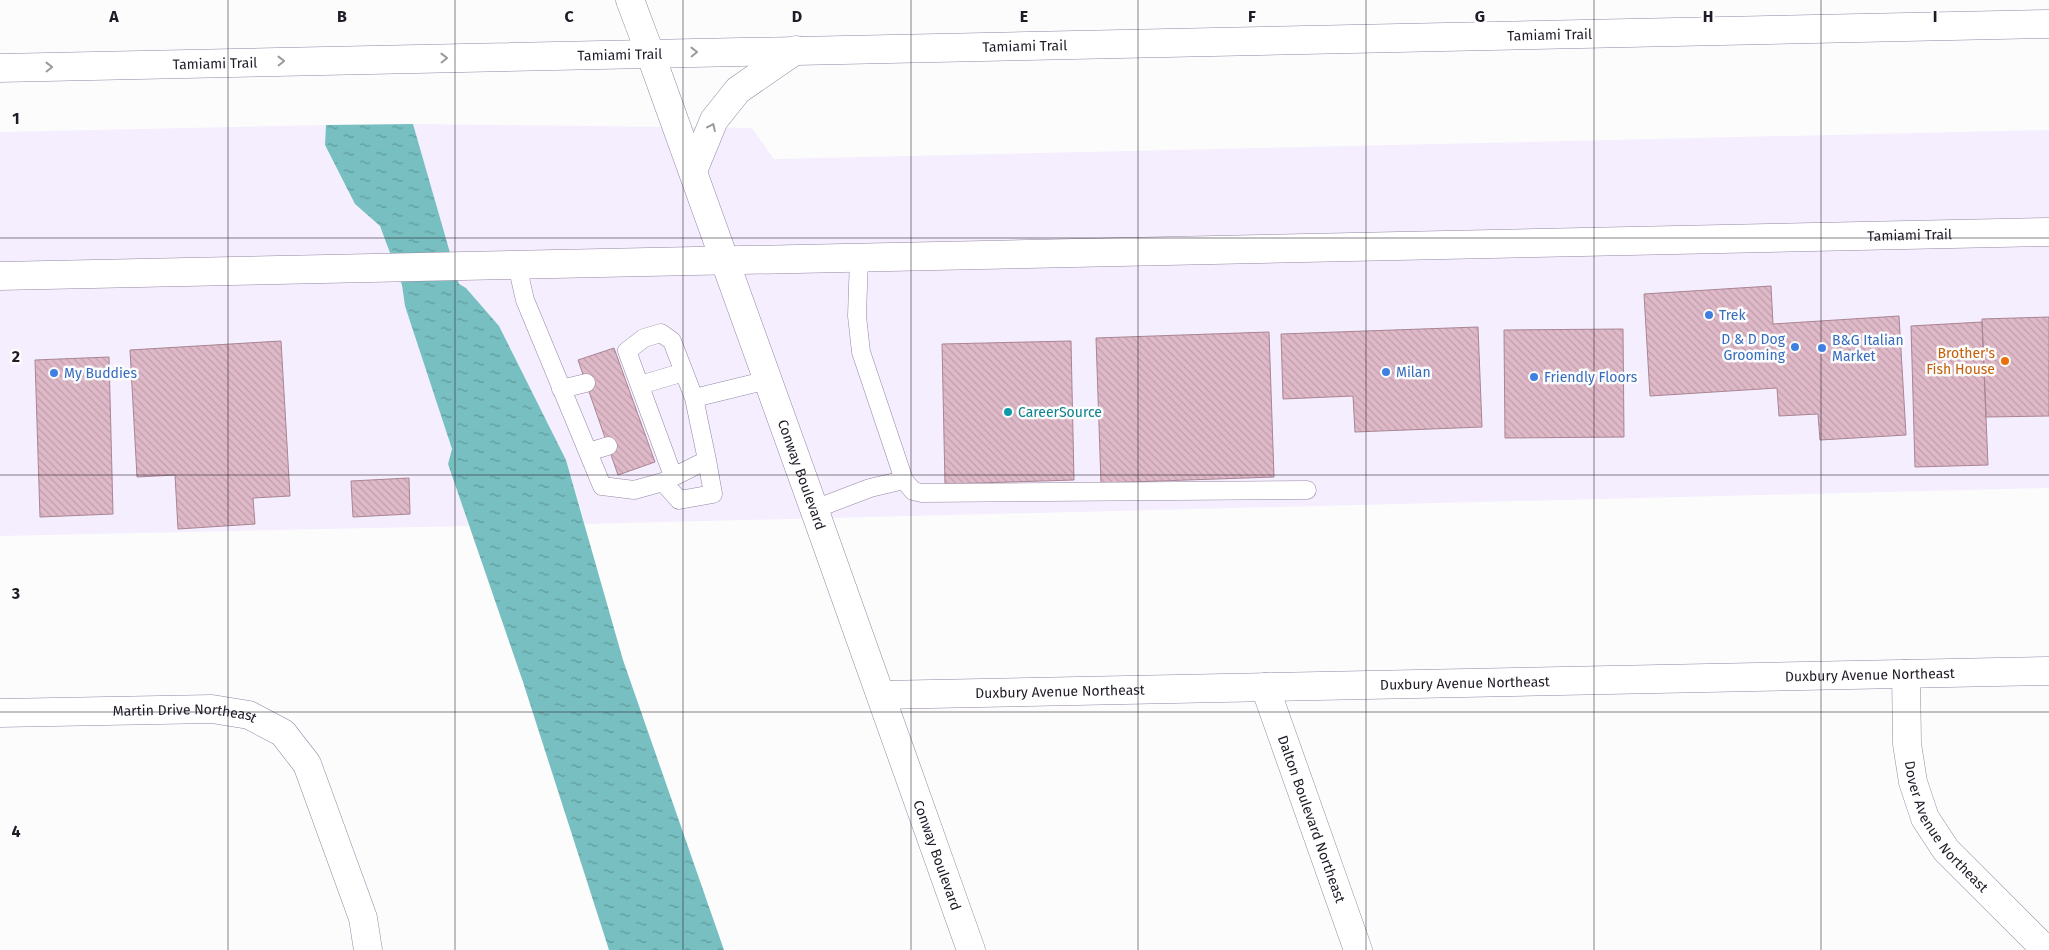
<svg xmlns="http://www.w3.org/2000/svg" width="2049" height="950" viewBox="0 0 2049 950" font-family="'Fira Sans',sans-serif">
<defs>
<pattern id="water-ripples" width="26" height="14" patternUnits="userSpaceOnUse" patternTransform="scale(1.25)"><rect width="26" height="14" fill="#77bfc1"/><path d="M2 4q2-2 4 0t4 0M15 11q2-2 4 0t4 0" fill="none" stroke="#619a9d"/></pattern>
<pattern id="building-back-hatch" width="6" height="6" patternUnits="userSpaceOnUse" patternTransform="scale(1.25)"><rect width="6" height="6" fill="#dfb9c8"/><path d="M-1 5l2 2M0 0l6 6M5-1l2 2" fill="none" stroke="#bf9eac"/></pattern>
</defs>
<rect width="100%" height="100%" fill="#fcfcfc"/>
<path fill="#f5eefe" d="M413 124 752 128 774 159 2049 130V488L585 524 566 460 499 326 466 288 459 284Z
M326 125 325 145 355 204 380 226 402 285 405 306 452 449 448 464 469 526 0 536V132Z"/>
<path fill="url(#water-ripples)" d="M413 124 459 284 466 288 499 326 566 460 623 660 724 950H609L523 682 448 464 452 449 405 306 402 285 380 226 355 204 325 145 326 125Z"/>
<path fill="url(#building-back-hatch)" stroke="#a98593" d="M1771 286 1773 324 1899 316 1906 435 1820 440 1818 414 1779 416 1777 388 1650 396 1644 294Z
M2049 317V416L1986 417 1982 319Z
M1982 322 1988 465 1915 467 1911 326Z
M1478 327 1482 427 1355 432 1353 396 1283 399 1281 334Z
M1623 329 1624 437 1505 438 1504 330Z
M1269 332 1274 477 1101 483 1096 338Z
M281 341 290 496 253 498 255 524 178 529 175 475 137 477 130 350Z
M1071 341 1074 480 945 484 942 344Z
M614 348 655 462 618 475 578 360Z
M109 357 113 514 40 517 35 360Z
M409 478 410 514 353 517 351 481Z"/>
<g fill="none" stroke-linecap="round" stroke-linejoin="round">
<g stroke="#9586a4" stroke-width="19">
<path id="lane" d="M517 265 525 300 602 486 634 490 663 482 707 460 694 398 768 380
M640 385 684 372
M561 389 586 383
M588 452 608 446
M673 476 627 351 644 338 661 333 672 341 694 398
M904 480 913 491 922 493 1307 490
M663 482 679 500 713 494 707 460
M815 509 870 488 904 480 861 352 857 316 859 257"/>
</g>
<g stroke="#9586a4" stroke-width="29">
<g id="street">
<path id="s1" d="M650 53 817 517 971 950"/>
<path id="s2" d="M0 276 2049 232"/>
<path id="s3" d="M1906 674 1907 744 1913 782 1925 818 1946 850 2046 950"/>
<path id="s4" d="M1265 687 1358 950"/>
<path id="s5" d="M881 695 2049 671"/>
<path id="s6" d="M0 713 212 709 249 715 283 733 307 764 363 918 368 950"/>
</g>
</g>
<g stroke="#9586a4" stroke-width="29">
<path id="secondary" d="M630 0 650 53"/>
</g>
<g stroke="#9586a4" stroke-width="29">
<g id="primary">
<path id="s7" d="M0 68 2049 24"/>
<path d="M693 171 714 120 738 90 796 50"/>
</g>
</g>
<use href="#lane" stroke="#fff" stroke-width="18"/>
<use href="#street" stroke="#fff" stroke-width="28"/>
<use href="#secondary" stroke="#fff" stroke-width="28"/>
<use href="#primary" stroke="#fff" stroke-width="28"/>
</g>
<defs><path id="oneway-chevron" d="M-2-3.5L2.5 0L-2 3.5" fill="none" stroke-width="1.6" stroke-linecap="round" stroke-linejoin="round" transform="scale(1.25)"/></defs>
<g stroke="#9b989e">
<use href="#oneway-chevron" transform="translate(694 52) rotate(-1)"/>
<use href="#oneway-chevron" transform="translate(444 58) rotate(-1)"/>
<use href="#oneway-chevron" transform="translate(281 61) rotate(-1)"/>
<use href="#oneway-chevron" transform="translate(49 67) rotate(-1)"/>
<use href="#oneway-chevron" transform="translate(712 127) rotate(-65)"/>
</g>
<path fill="none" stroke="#211b27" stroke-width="1" stroke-opacity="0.55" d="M228 0V950M455 0V950M683 0V950M911 0V950M1138 0V950M1366 0V950M1594 0V950M1821 0V950M0 238H2049M0 475H2049M0 712H2049"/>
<g fill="#3f7fe0" stroke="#fcfcfc" stroke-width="2">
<circle cx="1709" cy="315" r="5"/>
<circle cx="1795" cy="347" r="5"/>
<circle cx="1822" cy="348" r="5"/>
<circle cx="1386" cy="372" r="5"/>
<circle cx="54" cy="373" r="5"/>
<circle cx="1534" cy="377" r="5"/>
</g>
<circle fill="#e8710a" stroke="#fcfcfc" stroke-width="2" cx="2005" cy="361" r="5"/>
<circle fill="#0f9aa8" stroke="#fcfcfc" stroke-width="2" cx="1008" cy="412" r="5"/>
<g text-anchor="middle" stroke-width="5" stroke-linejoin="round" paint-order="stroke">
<g font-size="14" fill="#211b27" stroke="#fcfcfc">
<text dy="5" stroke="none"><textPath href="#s7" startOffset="1550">Tamiami Trail</textPath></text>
<text dy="5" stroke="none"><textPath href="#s7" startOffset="1025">Tamiami Trail</textPath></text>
<text dy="5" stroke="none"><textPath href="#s7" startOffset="620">Tamiami Trail</textPath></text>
<text dy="5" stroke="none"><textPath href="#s7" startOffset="215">Tamiami Trail</textPath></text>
<text dy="5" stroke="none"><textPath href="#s2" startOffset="1910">Tamiami Trail</textPath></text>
<text dy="5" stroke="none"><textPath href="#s1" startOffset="448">Conway Boulevard</textPath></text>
<text dy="5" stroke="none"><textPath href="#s5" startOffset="989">Duxbury Avenue Northeast</textPath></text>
<text dy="5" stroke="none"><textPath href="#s5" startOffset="584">Duxbury Avenue Northeast</textPath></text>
<text dy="5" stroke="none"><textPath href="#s5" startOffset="179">Duxbury Avenue Northeast</textPath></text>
<text dy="5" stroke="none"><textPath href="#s6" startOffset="185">Martin Drive Northeast</textPath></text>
<text dy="5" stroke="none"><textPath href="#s4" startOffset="140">Dalton Boulevard Northeast</textPath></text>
<text dy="5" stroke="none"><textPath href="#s3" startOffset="164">Dover Avenue Northeast</textPath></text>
<text dy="5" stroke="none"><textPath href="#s1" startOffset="852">Conway Boulevard</textPath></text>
</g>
<g font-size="14" fill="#366cbe" stroke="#fcfcfc" text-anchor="start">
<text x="1719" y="320">Trek</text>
<text x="1785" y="344" text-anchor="end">D &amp; D Dog<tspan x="1785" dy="16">Grooming</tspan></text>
<text x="1832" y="345">B&amp;G Italian<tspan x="1832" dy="16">Market</tspan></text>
<text x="1396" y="377">Milan</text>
<text x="64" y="378">My Buddies</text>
<text x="1544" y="382">Friendly Floors</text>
</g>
<g font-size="14" fill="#c56008" stroke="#fcfcfc" text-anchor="end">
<text x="1995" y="358">Brother's<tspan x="1995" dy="16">Fish House</tspan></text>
</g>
<g font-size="14" fill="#0d838f" stroke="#fcfcfc" text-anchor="start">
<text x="1018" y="417">CareerSource</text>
</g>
</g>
<g font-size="16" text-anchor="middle" font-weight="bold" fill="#211b27" stroke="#fcfcfc" stroke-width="5" stroke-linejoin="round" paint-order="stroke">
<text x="114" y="22">A</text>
<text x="342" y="22">B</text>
<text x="569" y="22">C</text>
<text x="797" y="22">D</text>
<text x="1024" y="22">E</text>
<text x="1252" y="22">F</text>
<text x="1480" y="22">G</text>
<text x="1708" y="22">H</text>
<text x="1935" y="22">I</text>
<text x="16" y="124">1</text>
<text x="16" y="362">2</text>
<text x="16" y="599">3</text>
<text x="16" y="837">4</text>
</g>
</svg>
